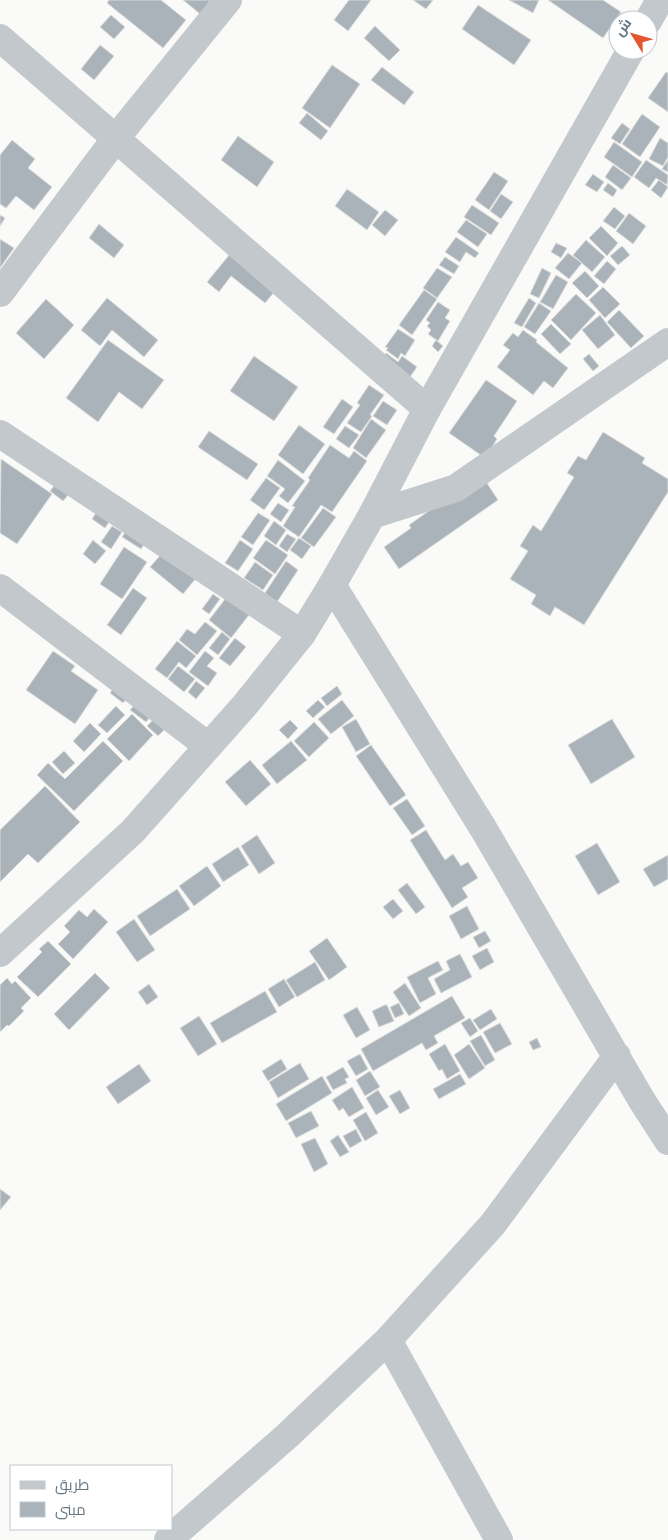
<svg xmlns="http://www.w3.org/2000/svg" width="668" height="1540" viewBox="0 0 668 1540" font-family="'Exo 2',Cairo,sans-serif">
<rect width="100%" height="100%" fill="#fafaf8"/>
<path fill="#aab3b9" stroke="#dcdcda" d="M109 0H161L186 20 163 48 107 3Z
M183 0H212L205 18Z
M349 0H371L348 31 334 20Z
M413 0H433L426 9Z
M509 0H539L533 13Z
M548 0H603L621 12 603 38Z
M478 5 531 40 514 65 462 29Z
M111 15 125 27 114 39 100 27Z
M375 26 400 50 389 61 364 38Z
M100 45 114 56 94 80 81 69Z
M332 65 360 84 330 128 302 108Z
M382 67 414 92 404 105 371 80Z
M666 72 668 73V112L648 98Z
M307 113 328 131 321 140 299 123Z
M642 114 660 127 640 157 622 144Z
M622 123 630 129 620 144 611 138Z
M238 136 274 162 257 187 221 160Z
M660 138 668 143V157L663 166 649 159Z
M12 140 35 159 28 168 52 187 34 210 16 196 6 208 0 204V155Z
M614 142 642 162 632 177 604 157Z
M646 160 668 175 667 185 656 178 649 188 634 177Z
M668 160V172L662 169Z
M613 165 631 178 622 190 605 177Z
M494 172 508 181 489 210 475 200Z
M593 174 604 182 597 192 585 185Z
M659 180 668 187 661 198 651 190Z
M608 183 617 190 613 197 603 190Z
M347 189 379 212 367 230 335 206Z
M501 194 513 202 501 219 490 211Z
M472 205 499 223 491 235 464 217Z
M614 207 625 216 615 229 603 221Z
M385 210 398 220 385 236 372 225Z
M629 213 646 226 633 244 616 231Z
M0 215 5 218 0 226Z
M466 220 487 234 478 247 457 232Z
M99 224 124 245 114 258 89 238Z
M601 226 618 243 607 256 589 238Z
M456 237 479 253 475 258 466 252 460 262 445 252Z
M0 239 14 248 0 268Z
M586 240 605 257 592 272 573 255Z
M556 243 567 248 561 258 551 252Z
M622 246 630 255 618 265 610 256Z
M568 253 582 263 569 279 555 268Z
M230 254 275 291 265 303 231 276 219 292 207 282Z
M445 257 459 266 454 274 439 265Z
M607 261 616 269 604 284 594 276Z
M437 268 452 277 437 298 423 288Z
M542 268 551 273 539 298 530 294Z
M585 271 599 286 587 298 572 283Z
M556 275 568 282 553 309 540 302Z
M603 287 620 304 605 318 589 300Z
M424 290 437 299 412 335 399 325Z
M576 294 596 313 571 340 551 320Z
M107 298 158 340 144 357 112 330 100 346 81 330Z
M529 298 536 303 522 327 514 323Z
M46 299 74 325 44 359 16 333Z
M438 302 450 310 445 318 450 321 438 341 428 334 431 330 427 326 430 323 426 320Z
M539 303 551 311 535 334 524 327Z
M619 310 644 336 631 348 607 322Z
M600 315 615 335 598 349 582 330Z
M551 324 571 344 560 354 541 334Z
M398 329 415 340 405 356 401 353 398 359 386 350 388 348 385 347Z
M523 330 537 340 536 342 568 368 553 388 544 381 533 395 497 367 510 350 503 345 513 333 518 337Z
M108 340 164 380 142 409 119 392 98 422 66 398Z
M436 340 443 346 438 352 432 346Z
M386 353 398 362 402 356 417 367 410 377 383 358Z
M589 354 599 366 593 371 583 359Z
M254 356 298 387 274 421 230 391Z
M486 380 517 401 494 436 497 439 485 458 449 433Z
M369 385 384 395 370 415 372 416 361 432 347 423 360 405 357 403Z
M342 399 353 407 334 434 323 427Z
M383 401 397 410 387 425 373 416Z
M371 419 386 430 366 458 353 448Z
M299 425 325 444 303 474 278 455Z
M345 426 359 435 349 448 336 439Z
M209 431 258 464 247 480 198 447Z
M603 432 645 458 642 463 668 479V492L584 625 555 607 550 616 531 604 536 595 510 579 528 551 520 546 533 525 541 531 574 477 567 473 578 456 586 460Z
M330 445 349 458 354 451 367 461 332 512 321 505 299 537 283 526 295 507 292 506 310 480 308 478Z
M1 459 52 494 17 544 0 533Z
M278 460 305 481 288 503 279 496 285 489 267 476Z
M481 474 498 500 399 569 384 547 411 528 409 525Z
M62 476 75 487 63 501 50 491Z
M266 478 280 488 264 510 250 500Z
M102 503 115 513 105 528 92 519Z
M278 503 289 510 281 522 270 514Z
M323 508 336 517 314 547 301 538Z
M258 513 270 520 253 545 241 537Z
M274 521 286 530 276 545 264 536Z
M130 525 149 537 141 549 122 537Z
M112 526 122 532 111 549 101 542Z
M287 534 296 539 287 552 279 546Z
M299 538 311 546 302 559 290 550Z
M93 540 106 551 95 564 83 554Z
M240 540 253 549 238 571 225 563Z
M266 540 288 555 275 574 253 558Z
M124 547 147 562 122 599 100 584Z
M165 550 197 577 183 594 150 567Z
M286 561 298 570 277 602 265 593Z
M255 562 273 575 263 590 244 578Z
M133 588 147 598 121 635 107 625Z
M213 594 220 599 209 614 202 609Z
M229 594 252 611 231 638 209 620Z
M205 622 217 631 197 655 179 640 187 629 195 634Z
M222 632 230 639 218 655 209 648Z
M235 638 246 647 230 666 219 658Z
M177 641 196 656 186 668 179 662 167 678 155 669Z
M53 651 75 666 71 671 98 690 75 724 26 690Z
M205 651 214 658 207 666 217 673 208 686 189 672Z
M178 666 195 679 184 692 168 679Z
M196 681 205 688 196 699 188 692Z
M117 684 130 694 123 703 110 693Z
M337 686 342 694 327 706 321 698Z
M140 699 155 711 146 722 130 710Z
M318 700 325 707 313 718 306 711Z
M342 700 354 716 331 734 318 719Z
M116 706 125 715 107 733 98 725Z
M132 714 153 735 129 761 107 739Z
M158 715 168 726 158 736 147 726Z
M356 719 370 744 356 752 342 727Z
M612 719 635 757 591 784 568 745Z
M290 720 298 728 288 739 279 730Z
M314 722 329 738 309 757 294 741Z
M90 723 101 734 84 752 73 741Z
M103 741 123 761 74 811 37 775 48 763 65 779Z
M291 741 307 760 277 784 262 765Z
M371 745 406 795 390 806 356 756Z
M64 751 75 763 63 774 52 762Z
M250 760 271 784 246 806 225 782Z
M45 786 80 822 38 863 28 854 0 882V830Z
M407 799 425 826 412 835 393 808Z
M426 830 445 860 453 854 461 866 468 862 478 878 462 888 468 897 452 908 410 840Z
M257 835 275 863 259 874 241 846Z
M597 843 620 882 598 895 575 856Z
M238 847 249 865 223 882 212 864Z
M668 855V879L654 887 643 869Z
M207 866 221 886 194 906 179 886Z
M407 883 425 907 416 914 398 890Z
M177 889 190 909 150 936 137 916Z
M393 899 403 911 393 919 383 907Z
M467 906 479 929 461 939 449 916Z
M94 909 108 922 73 959 58 944 70 932 64 926 79 910 87 917Z
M134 919 155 950 137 962 116 932Z
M485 931 491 941 479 948 473 937Z
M327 938 347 967 329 980 309 951Z
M48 941 71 964 38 997 17 977 42 952 39 949Z
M487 948 494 962 480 970 472 956Z
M460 954 472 977 441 993 434 979 450 970 446 961Z
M438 961 443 970 428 978 436 994 420 1003 407 977Z
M315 962 325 980 297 997 286 980Z
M95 973 110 988 69 1030 54 1014Z
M7 978 12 984 15 981 31 998 21 1008 24 1011 9 1026 7 1025 0 1032V985Z
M284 979 295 997 279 1007 268 989Z
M405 983 421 1008 409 1016 393 992Z
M149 984 158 997 147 1005 138 992Z
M265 991 277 1012 222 1043 210 1023Z
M452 996 465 1018 434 1036 438 1043 426 1050 422 1043 373 1071 361 1049Z
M399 1003 404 1014 395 1018 390 1007Z
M385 1005H387L394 1021 379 1027 372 1011Z
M357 1007 370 1030 356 1038 343 1015Z
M491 1009 497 1019 480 1030 473 1020Z
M199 1016 217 1044 198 1056 180 1028Z
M470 1018 478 1031 470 1037 461 1023Z
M500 1023 512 1044 495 1053 483 1032Z
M481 1035 495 1060 485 1066 470 1041Z
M537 1038 541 1047 533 1050 529 1042Z
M445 1044 460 1071 447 1079 442 1069 439 1071 429 1054Z
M469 1044 485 1068 469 1079 454 1055Z
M360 1054 368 1069 356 1076 347 1061Z
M281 1059 287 1069 268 1081 262 1071Z
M300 1063 309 1079 278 1098 269 1082Z
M139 1064 151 1081 118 1104 106 1087Z
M343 1067 349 1077 345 1079 347 1083 333 1090 326 1077Z
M370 1071 380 1087 365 1096 356 1080Z
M460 1074 466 1084 439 1099 433 1089Z
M322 1076 332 1093 286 1121 276 1104Z
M352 1087 364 1108 349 1117 343 1108 339 1111 332 1100Z
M378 1090 389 1107 376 1115 366 1098Z
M400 1090 410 1108 400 1114 389 1096Z
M311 1111 319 1126 296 1138 288 1123Z
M366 1112 378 1133 365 1141 353 1120Z
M356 1129 362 1141 350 1148 343 1136Z
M338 1135 349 1152 340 1157 330 1141Z
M315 1138 328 1164 314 1172 301 1144Z
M0 1189 11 1197 0 1210Z"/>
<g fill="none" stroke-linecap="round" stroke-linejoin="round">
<path stroke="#c3c8cc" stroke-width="28" d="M0 38 427 409
M0 293 116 138 228 0
M0 434 302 634
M372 515 456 488 668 342
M332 585 483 828 641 1099 668 1141
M0 588 208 746
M388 1340 499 1540
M168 1540 287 1436 388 1340 493 1224 617 1056"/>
<path stroke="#c3c8cc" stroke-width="28" d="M648 21 660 0
M0 953 133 831 245 705 302 634 332 585 372 515 427 409 631 50"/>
</g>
<rect x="10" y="1465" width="162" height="65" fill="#ffffff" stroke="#c1c8cd"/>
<rect x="20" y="1481" width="25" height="8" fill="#c3c8cc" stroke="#c1c8cd"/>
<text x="55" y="1490" font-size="15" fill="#657683">طريق</text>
<rect x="20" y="1502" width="25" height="15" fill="#aab3b9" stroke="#c1c8cd"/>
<text x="55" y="1515" font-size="15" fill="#657683">مبنى</text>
<g transform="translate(633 35) rotate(307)"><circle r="24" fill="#ffffff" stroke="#c1c8cd"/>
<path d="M0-4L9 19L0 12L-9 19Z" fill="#e4572e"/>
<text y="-8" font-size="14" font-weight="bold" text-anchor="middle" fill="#657683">ش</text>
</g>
</svg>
